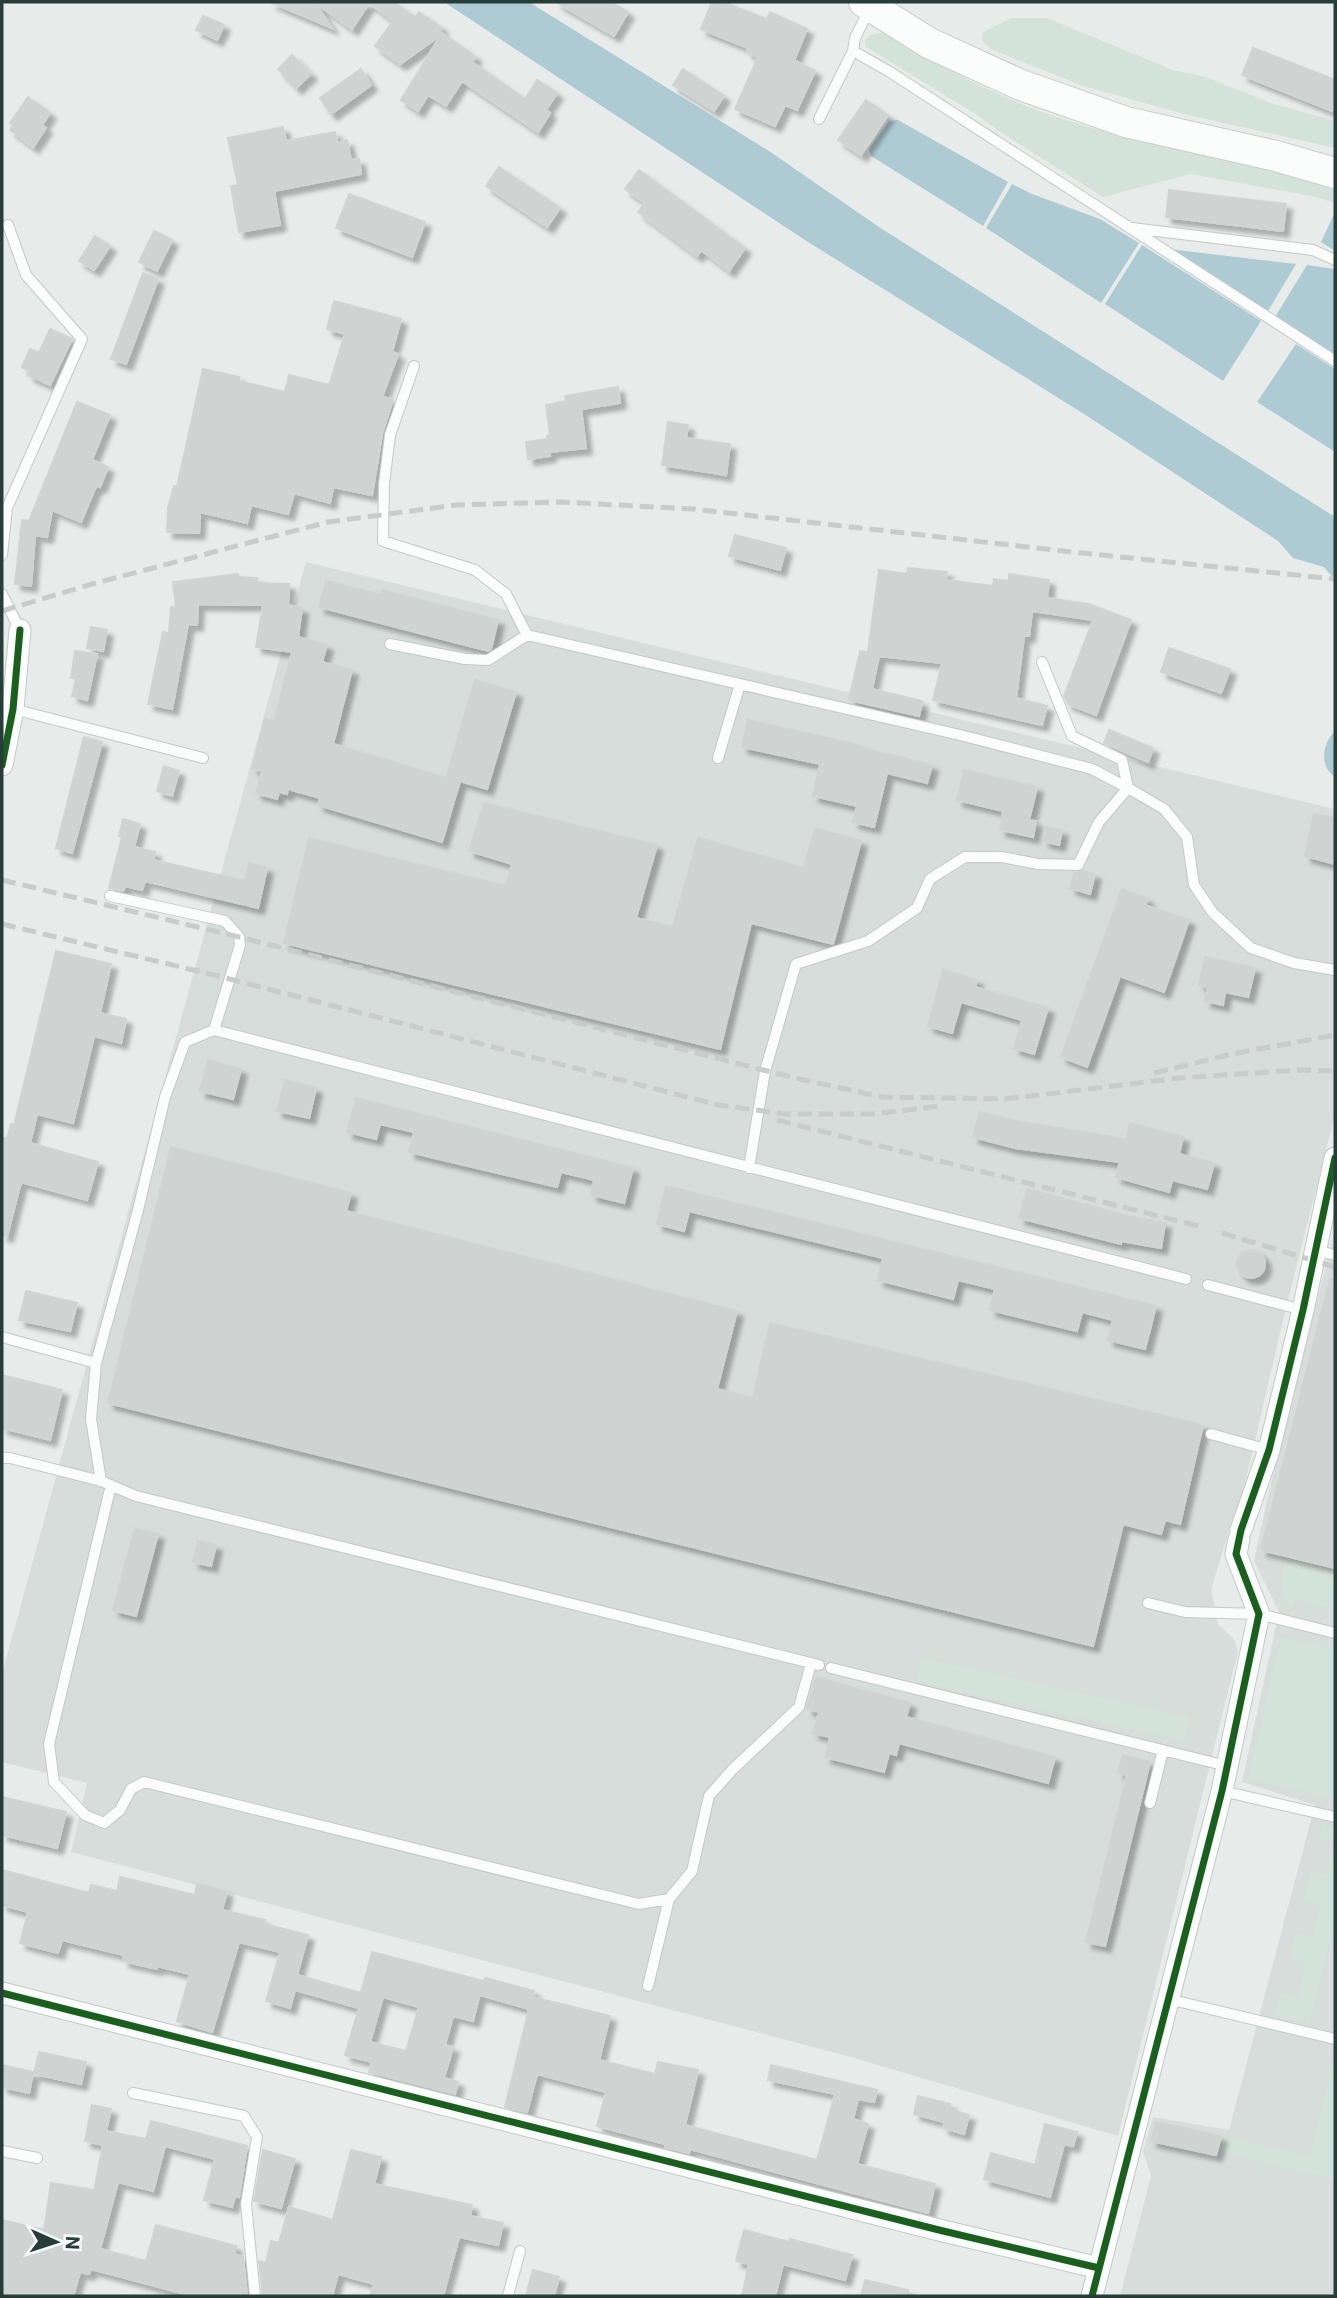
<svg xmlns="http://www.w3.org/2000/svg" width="1337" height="2298" viewBox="0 0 1337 2298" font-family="Roboto,sans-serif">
<defs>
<filter id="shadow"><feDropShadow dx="6" dy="6" stdDeviation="2" flood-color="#0004"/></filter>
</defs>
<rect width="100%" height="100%" fill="#e7ecea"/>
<path fill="#d6ddda" d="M306 562 1335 809V1114L1282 1324 1242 1497 1233 1517 1211 1590 1218 1625 1233 1638 1238 1651 1118 2136 851 2057 71 1852 87 1783 2 1762V1674Z
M1335 1229V2296H1120L1151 2176 1143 2151 1153 2117 1229 2130 1315 1805 1242 1782 1279 1612 1254 1561 1270 1487Z"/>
<path fill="#d3e3d9" d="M1011 18H1047L1173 70 1206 77 1271 103 1335 121V148L1184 114 1083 86 990 49 982 40 983 32Z
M884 32C930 59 976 86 1026 106 1125 144 1233 159 1335 185V203L1316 197 1191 174 1103 197 997 130 979 116 866 47 865 40 870 35Z
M1285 1559 1335 1572V1609L1296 1599 1291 1609C1279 1593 1281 1579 1285 1559Z
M1281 1637 1335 1649V1799L1248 1779Z
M921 1658 1189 1717 1184 1741 916 1681Z
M1322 1825 1335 1828V1842L1319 1838Z
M1335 1843V1919L1310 2023 1276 2015 1281 1993 1298 1996 1306 1962 1290 1959 1296 1933 1312 1937 1320 1905 1304 1900 1311 1872 1327 1875Z
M1335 2051V2179L1220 2152 1224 2137 1310 2156Z"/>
<path fill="#aecbd4" d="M444 2H529L769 151 879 227 1335 517V580L1324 567 1293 558 1278 541 1084 414 808 242Z
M898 120 1008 182 983 226 871 156 869 149 889 121Z
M1012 184 1032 194 1100 219 1139 243 1101 303 986 228Z
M1334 214H1335V251L1321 242Z
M1142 245 1261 321 1223 381 1105 304Z
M1168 249 1296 264 1268 311Z
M1307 265 1335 269V355L1275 317Z
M1296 344 1335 369V452L1257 402Z
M1335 731V777C1319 766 1322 744 1335 731Z"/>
<path fill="#cfd3d2" stroke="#d0d5d3" stroke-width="2" fill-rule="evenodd" filter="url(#shadow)" d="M270 2H393L415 17 419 12 442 28 439 31 476 57 472 62 525 99 537 80 557 93 546 110 550 113 538 132 462 81 446 106 428 95 418 111 401 100 441 35 400 64 375 46 393 21 369 3 352 29 315 3 332 28Z
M556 2H611L628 12 614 36Z
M712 2H723L767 19 770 12 807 29 794 60 815 71 797 110 785 105 775 126 735 109 758 57 747 52 748 48 701 29Z
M203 16 224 25 217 40 196 30Z
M1253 48 1335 80V102L1332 111 1242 75Z
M292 55 311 74 296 88 278 69Z
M361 69 371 85 331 114 320 98Z
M683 69 724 96 714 111 673 85Z
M28 97 50 113 42 125 46 128 33 147 10 130 13 125 10 123Z
M866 100 888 115 861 155 838 140Z
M283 127 286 141 335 132 337 143 347 140 351 160 359 159 361 174 274 191 280 225 239 232 231 186 238 185 228 138Z
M499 167 560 208 547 227 486 186Z
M639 170 745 248 729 271 701 250 697 256 638 212 645 203 625 189Z
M1169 190 1286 204 1283 231 1166 217Z
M349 194 425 222 412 257 336 228Z
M154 231 172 240 157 271 139 262Z
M95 236 110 246 94 270 79 261Z
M143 273 158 279 126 364 111 359Z
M334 301 401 319 392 352 398 354 382 397 393 399 382 434 372 495 333 487 330 503 294 493 288 514 251 505 247 523 200 512 199 533 167 532 168 508 174 486 177 487 203 369 239 377V381L285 392 289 375 329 385 345 334 327 329Z
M50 329 72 339 50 385 28 375 30 371 22 367 30 349 39 353Z
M618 387 620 403 581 409 586 448 550 452 548 444 550 456 528 459 526 442 547 439V436L550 435 546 405 566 401 565 396Z
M77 402 110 415 92 460 108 467 100 487 96 486 81 522 52 510 47 537 35 535 31 586 15 584 22 520 29 521Z
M668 422 688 425 686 438 730 444 726 475 662 465Z
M735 535 786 548 780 570 729 556Z
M908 568 947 572 946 580 993 586 994 579 1009 581V574L1049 580 1047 598 1089 604 1131 620 1096 715 1068 704 1064 696 1093 620 1032 611 1029 636H1024L1016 698 1047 706 1042 725 933 700 942 663 879 656 872 689 922 701 919 716 849 700 860 651 868 652 879 570 907 574Z
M238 574V577L257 578V583L289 584 288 605 302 608 298 637 327 645 322 662 352 670 333 744 446 778 475 680 516 692 487 789 460 781 442 842 318 805 320 798 288 789 287 794 279 792 277 799 256 793 262 771 252 768 265 719 274 722 292 652 256 647 263 605 198 604 197 625 188 624 172 709 148 704 163 632 169 633 171 607 176 608 173 582Z
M326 581 381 595 382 590 498 620 491 649 488 651 319 607Z
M91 627 107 630 103 651 87 648Z
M1169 648 1230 669 1221 693 1161 672Z
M75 651 97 654 87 700 72 696 76 679 71 678Z
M748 720 863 746 862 748 932 765 927 783 887 773 874 827 853 822 857 806 813 796 820 764 742 747Z
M1109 730 1153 748 1148 762 1104 743Z
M84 737 102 742 72 853 56 848Z
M164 766 179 771 172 796 157 791Z
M964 770 1037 787 1029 820 1036 821 1033 837 1000 830 1003 811 957 800Z
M484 803 657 845 636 918 673 927 698 838 804 868 815 828 861 841 833 944 751 923 720 1049 284 943 309 838 506 886 512 864 469 851Z
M1314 814 1335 818V864L1305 856Z
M123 819 140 824 134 847 155 852 153 860 245 881 249 863 267 868 258 908 145 881 142 890 125 886 123 891 109 888 122 837 119 836Z
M1046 827 1062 830 1059 845 1043 841Z
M1083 871 1095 874 1090 894 1070 888 1074 873Z
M1122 889 1148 899 1145 905 1189 920 1164 992 1120 976 1087 1067 1061 1057Z
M56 951 111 964 100 1013 126 1019 121 1043 94 1036 73 1123 37 1114 30 1143 98 1162 87 1200 21 1182 7 1236 2 1235V1137L7 1139 11 1124 14 1125Z
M1205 957 1255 968 1248 997 1225 992 1223 1005 1205 1001 1208 987 1199 985Z
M943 970 977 980 975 987 1048 1008 1034 1054 1014 1048 1022 1020 961 1002 952 1033 928 1026Z
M208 1060 241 1069 233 1099 200 1091Z
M285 1080 316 1088 309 1118 277 1111Z
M356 1098 633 1168 624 1203 591 1195 594 1180 561 1172 557 1187 409 1152 414 1132 380 1124 376 1139 347 1132Z
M980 1112 1021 1122 1126 1139 1130 1123 1183 1137 1179 1154 1214 1163 1207 1189 1172 1180 1169 1192 1116 1177 1120 1162 1015 1148 973 1137Z
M171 1147 351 1193 346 1211 737 1311 717 1389 753 1398 770 1323 1203 1425 1180 1524 1165 1520 1161 1534 1123 1524 1093 1646 108 1403Z
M666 1186 1156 1306 1145 1349 1108 1340 1113 1320 1082 1312 1077 1331 990 1310 995 1289 958 1280 953 1299 878 1280 883 1258 689 1211 684 1231 657 1224Z
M1027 1189 1128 1216 1165 1223 1161 1248 1121 1241V1244L1019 1218Z
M1237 1264a14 14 0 1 1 28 0a14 14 0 1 1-28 0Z
M1330 1279H1335V1568L1261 1550Z
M26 1291 77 1303 70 1331 19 1320Z
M2 1375 62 1390 50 1440 2 1428Z
M135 1528 158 1534 136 1616 113 1610Z
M198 1541 216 1545 211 1566 193 1562Z
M816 1677 910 1703 906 1717 1055 1757 1048 1783 899 1743 896 1755 889 1753 884 1772 825 1757 830 1737 813 1733 819 1712 807 1709Z
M1123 1755 1150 1762 1105 1946 1086 1942 1127 1775 1118 1773Z
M2 1797 66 1812 57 1848 2 1835Z
M2 1870 89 1893 91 1885 117 1891 120 1877 195 1895 197 1884 227 1891 222 1910 265 1920 264 1924 308 1935 297 1975 361 1993 372 1952 483 1981 473 2021 453 2016 445 2045 453 2047 444 2078 458 2082 455 2094 369 2072 372 2062 345 2055 359 2008 295 1990 290 2008 266 2001 280 1952 239 1942 212 2032 177 2021 190 1974 157 1966V1969L123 1961 124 1955 62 1940 58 1953 20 1943 28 1912 2 1905ZM383 1997 419 2007 406 2051 370 2042Z
M485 1978 534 1991 532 1997 610 2016 599 2060 655 2074 658 2062 698 2070 685 2125 817 2160 835 2094 768 2080 771 2065 877 2090 874 2102 858 2099 853 2119 868 2124 857 2164 935 2184 928 2213 690 2149 689 2153 665 2147V2144L597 2126 606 2092 537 2074 527 2112 505 2107 529 2009 480 1995Z
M39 2052 86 2062 81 2084 34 2074Z
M2 2065 33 2072 29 2093 2 2087Z
M918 2096 950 2104 944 2122 914 2114Z
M92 2105 111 2109 106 2131 146 2139 151 2121 247 2146 239 2197 235 2196 232 2207 204 2200 215 2159 165 2146 153 2191 118 2182 100 2249 146 2261 156 2225 236 2246 234 2254 243 2257 247 2296H184L185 2294 91 2269 89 2274 80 2272 73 2296H2V2220L44 2230 51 2183 94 2190 103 2145 85 2141Z
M948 2109 969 2115 964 2134 943 2128Z
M1156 2122 1221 2136 1216 2155 1151 2141Z
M1045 2124 1077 2132 1073 2146 1064 2144 1050 2197 984 2179 991 2153 1035 2165Z
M263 2150 295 2159 281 2208 254 2201Z
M351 2150 381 2157 374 2184 472 2205 470 2216 503 2223 498 2245 459 2237 443 2296H421L407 2293 406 2296H370L374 2284 338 2274 332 2296H263L259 2261 266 2263 271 2241 279 2243 289 2207 333 2220Z
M744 2230 789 2242 790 2239 852 2255 845 2280 783 2264 775 2296H742L749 2264 736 2261Z
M533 2270 559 2277 554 2296H526Z
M865 2280 908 2290V2296H861Z"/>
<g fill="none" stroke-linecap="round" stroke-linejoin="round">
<g stroke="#c4c9c7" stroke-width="12">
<path id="lane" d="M853 51 890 72 1335 361
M819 119 853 51 855 38 870 8
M1132 228 1313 250 1335 260
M414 366 390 435 384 484 383 541 475 570 506 594 527 635 960 735 1092 769 1128 788 1099 822 1078 865 1038 864 1002 857H965L930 879 917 908 868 941 796 964 765 1071 749 1168
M2 555 7 508 82 339 26 275 8 225
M2 594 20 630
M390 644 465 659 488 660 527 635
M1042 662 1072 736 1122 760 1128 788 1164 809 1187 837 1194 885 1213 913 1251 948 1294 963 1335 970
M13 709 203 758
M718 758 740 684
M110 896 225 921 239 937 240 945 214 1030 185 1042 165 1097 137 1214 96 1363 91 1419 101 1481 136 1496 819 1665
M214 1030 1186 1279
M1315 1250 1335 1255
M1208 1285 1303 1310
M2 1337 96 1363
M1211 1434 1269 1450
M2 1458H10L101 1481
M111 1485 49 1744 54 1782 85 1815 104 1823 120 1810 131 1789 144 1782 639 1904 669 1899 692 1871 709 1796 732 1770 799 1707 811 1663
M1148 1603 1185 1612 1259 1614 1335 1633
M831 1668 1227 1766
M1222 1791 1335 1817
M1150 1803 1163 1750
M648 1986 669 1899
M1168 1999 1335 2039
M133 2093 244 2116 257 2137 246 2204 255 2296
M2 2151 37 2158
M508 2296 520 2251"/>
</g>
<g stroke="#c4c9c7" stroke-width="23">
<path id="street" d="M2 765 13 709 20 630
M1241 1530 1269 1450 1303 1310 1335 1158
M2 1993 939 2230 1099 2268
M1092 2296 1222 1791 1259 1614 1236 1554 1239 1539"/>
</g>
<g stroke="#c5cac8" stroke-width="32">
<path id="secondary" d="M864 2 929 43 1021 85 1126 122 1276 156 1335 173"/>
</g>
<use href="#lane" stroke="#fbfcfc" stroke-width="10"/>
<use href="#street" stroke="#fbfcfc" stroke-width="21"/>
<use href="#secondary" stroke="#fbfcfc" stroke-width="30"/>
<path stroke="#c8cccb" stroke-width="5" stroke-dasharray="14 7" stroke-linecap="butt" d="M2 611 92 584 328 522 456 505 561 502 693 509 1072 552 1335 579
M2 880 239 937 795 1078 882 1097 1006 1099 1179 1078 1300 1070 1335 1071
M2 924 214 975 718 1105 786 1114H872L941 1106
M1154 1073 1232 1054 1335 1035
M777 1120 1198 1226
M1222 1233 1335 1267"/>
<g stroke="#f6faf9" stroke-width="11">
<path id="cycleway" d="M2 765 13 709 20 630
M2 1993 939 2230 1099 2268
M1092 2296 1222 1791 1259 1614 1236 1554 1241 1530 1269 1450 1303 1310 1335 1158"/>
</g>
<use href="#cycleway" stroke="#1b5e20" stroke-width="7"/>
</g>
<rect width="1337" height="2298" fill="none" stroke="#273d3a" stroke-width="7"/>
<g transform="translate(56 2242) rotate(93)" stroke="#f6faf9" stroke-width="5" paint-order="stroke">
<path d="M0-5L12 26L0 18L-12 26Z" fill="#273d3a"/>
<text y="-10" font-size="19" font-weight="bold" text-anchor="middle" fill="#273d3a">N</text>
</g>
</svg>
